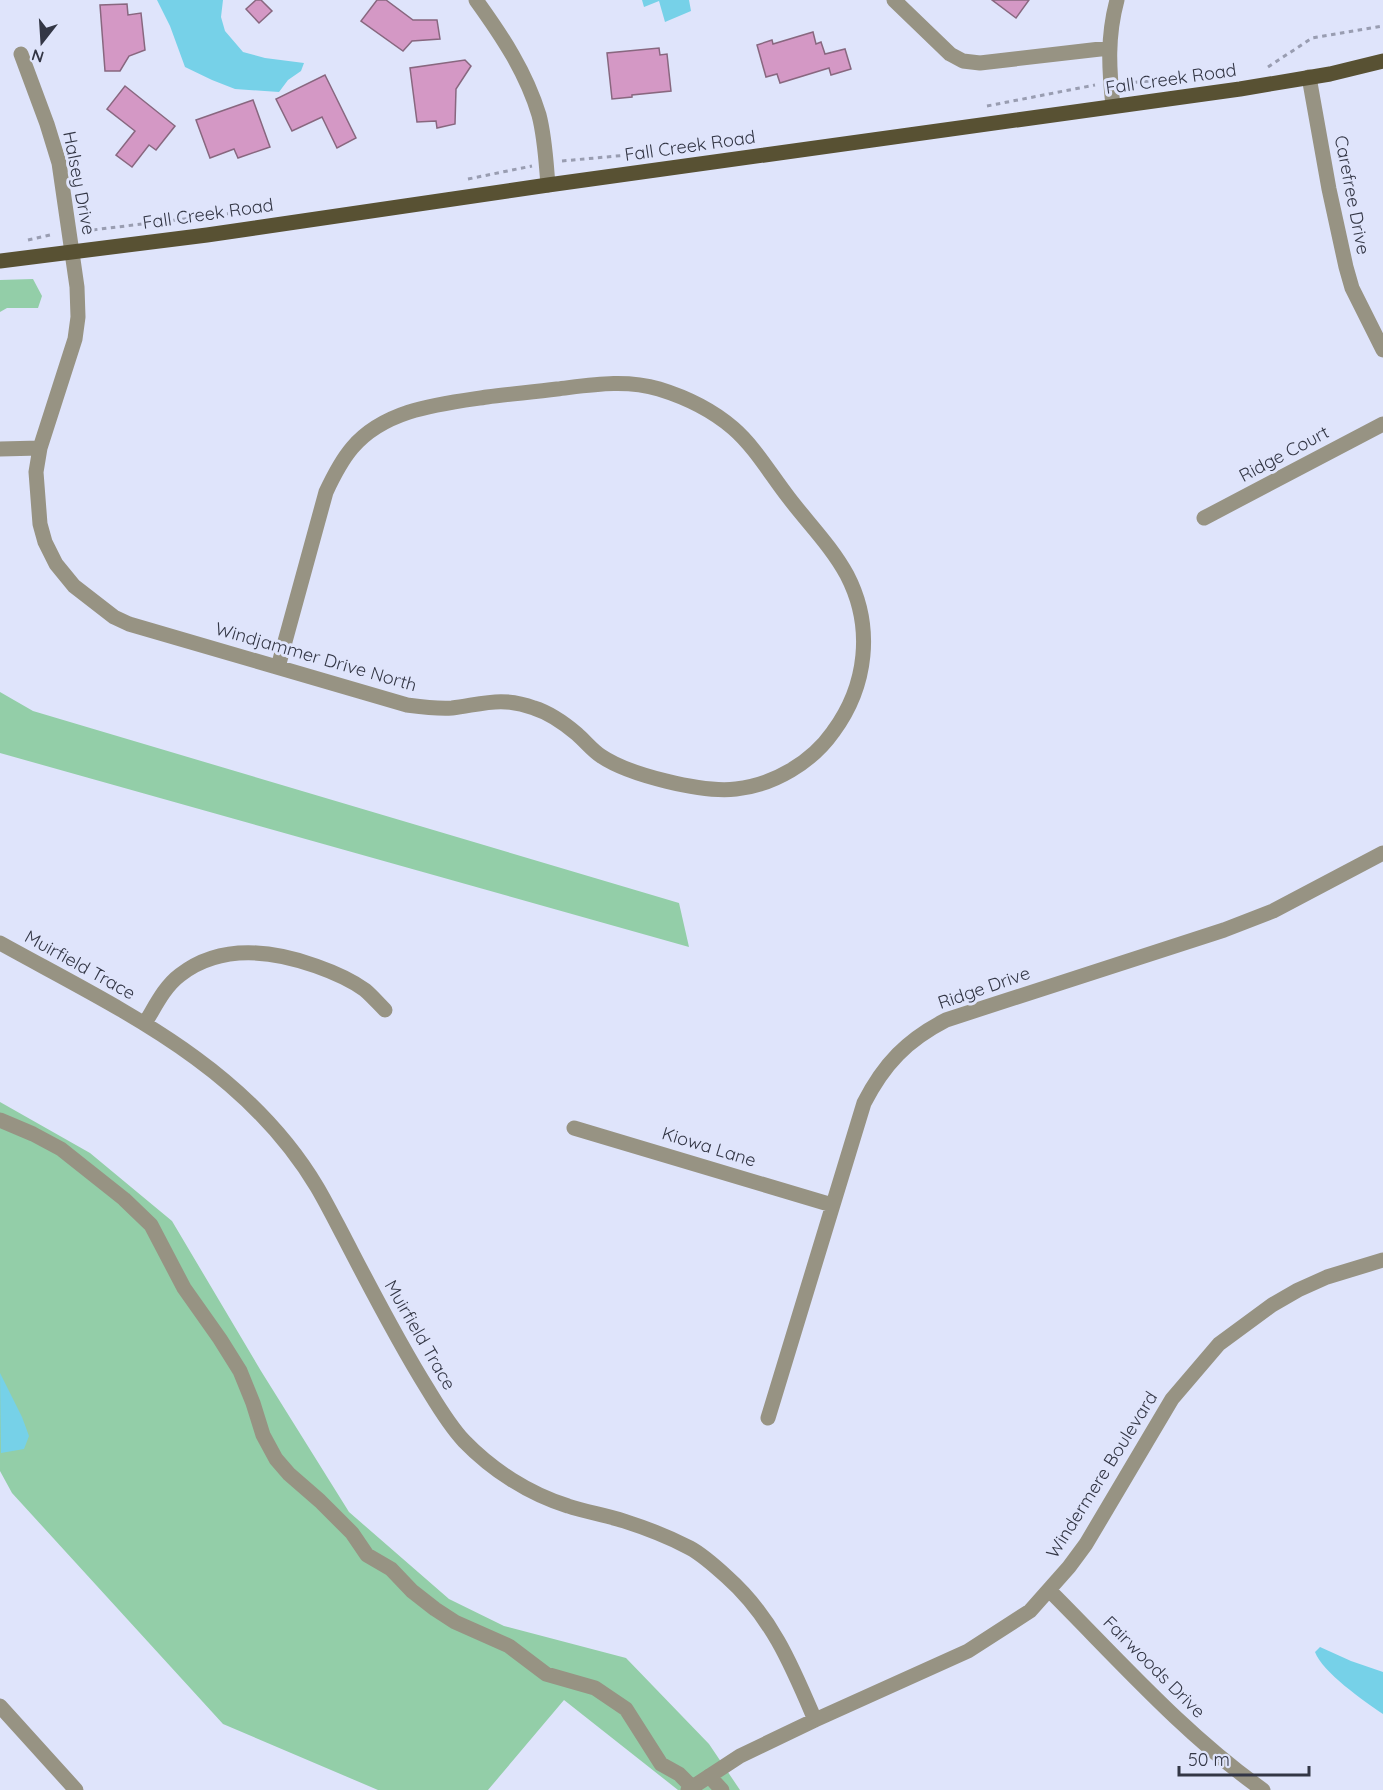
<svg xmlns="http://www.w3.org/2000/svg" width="1383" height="1790" viewBox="0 0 1383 1790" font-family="Quicksand,sans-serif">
<rect width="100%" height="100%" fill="#dfe4fb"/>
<path fill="#93cea8" d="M33 279 42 296 38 308H7L0 312V280Z
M0 692 33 711 679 903 689 947 0 753Z
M0 1102 90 1153 172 1221 261 1371 349 1512 449 1599 504 1626 626 1658 709 1744 740 1790H678L564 1700 488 1790H378L223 1724 12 1493 0 1471Z"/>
<path fill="#76d1e8" d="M157 0H223L221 17 225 31 243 52 265 58 304 63 301 71 288 80 279 92 235 89 212 80 185 67 170 26Z
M642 0H689L691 11 665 22 659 1 644 7Z
M0 1373 22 1417 29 1436 24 1449 1 1453Z
M1320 1647 1351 1661 1383 1672V1714C1364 1701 1322 1672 1315 1652Z"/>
<path fill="#d498c5" stroke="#88677f" stroke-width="1.5" d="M256 0H261L272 11 259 23 246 9Z
M377 0H386L413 20H437L440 39 412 41 403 51 361 21Z
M992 0H1029L1016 18Z
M127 4 128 15 141 13 145 50 129 56 120 71H105L100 5Z
M813 32 816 44 821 42 825 54 845 49 851 69 831 75 829 68 780 83 777 74 766 77 757 45 772 40 773 44Z
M659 48 660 55 667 54 671 91 632 95V97L612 99 607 53Z
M465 60 471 66 456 89 455 124 437 128 436 121 417 122 410 68Z
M325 75 356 138 337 148 322 117 292 131 276 99Z
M125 86 175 126 156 150 149 145 132 167 116 155 135 131 107 109Z
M253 100 270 147 238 158 234 149 210 158 196 120Z"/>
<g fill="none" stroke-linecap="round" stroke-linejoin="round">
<path stroke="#999db1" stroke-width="3" stroke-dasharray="4.5 4.5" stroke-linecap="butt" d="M1268 67 1312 38 1383 26
M1126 83 1188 78
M987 106 1095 85
M562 161 639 154
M468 179 532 166
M84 231 250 211
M28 240 54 234"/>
<path stroke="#979383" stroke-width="15" d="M476 0C502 36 526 72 539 115 545 138 546 162 548 185
M894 0 950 54 963 61 980 63 1109 48
M21 54 47 124 59 163 77 287 78 317 75 339 40 448 36 472 40 524 45 542 56 564 74 586 114 617 129 624 407 705C422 707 436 709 452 708 483 704 502 696 534 708 550 713 564 723 577 734 585 741 592 750 601 756 629 775 702 793 736 789 774 785 812 762 833 732 867 686 874 627 847 575 832 547 808 523 789 498 771 475 755 447 733 428 712 410 685 397 659 389 625 379 591 385 557 389 534 392 510 394 487 397 440 404 385 409 352 448 341 461 333 477 326 492L278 667
M1309 77 1329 189 1346 267 1352 288 1383 350
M1113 106C1109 69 1107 37 1117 0
M0 449 40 448
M1204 518 1383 424
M0 943C119 1009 244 1065 317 1187 327 1204 336 1222 345 1239 371 1289 397 1340 427 1388 438 1406 449 1425 464 1441 492 1470 529 1494 568 1506 586 1512 606 1515 624 1521 646 1528 669 1537 690 1548 703 1555 715 1566 727 1577 772 1617 792 1666 815 1720
M145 1023C155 1007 164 987 180 975 220 944 271 950 316 966 333 972 350 979 365 990 372 996 378 1003 385 1010
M0 1120 33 1134 61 1149 124 1199 151 1225 184 1288 220 1339 240 1371 253 1403 263 1435 276 1459 289 1474 320 1501 352 1533 367 1555 391 1569 412 1591 435 1609 455 1622 509 1646 546 1674 595 1688 626 1709 661 1764 679 1774 692 1787
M574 1128 832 1205
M768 1418 864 1103C884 1064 907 1040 946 1020L1224 930 1273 911 1383 853
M1049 1590C1118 1659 1184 1734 1263 1790
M0 1706 76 1790
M709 1776 722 1790
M688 1790 740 1756 815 1720 968 1651 1030 1611 1069 1567 1086 1544 1172 1399 1219 1344 1272 1305 1298 1290 1327 1277 1383 1260"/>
<path stroke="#585133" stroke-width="15" d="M0 261 207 235 548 185 1240 89 1330 74 1383 61"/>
</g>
<g text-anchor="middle" stroke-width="6" stroke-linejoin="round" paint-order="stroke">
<g font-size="18" fill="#333645" stroke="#dfe4fb">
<text transform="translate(1171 79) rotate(-8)" y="6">Fall Creek Road</text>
<text transform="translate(690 146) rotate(-8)" y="6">Fall Creek Road</text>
<text transform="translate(79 183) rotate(79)" y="6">Halsey Drive</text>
<text transform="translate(1352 195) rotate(79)" y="6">Carefree Drive</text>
<text transform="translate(208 214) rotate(-8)" y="6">Fall Creek Road</text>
<text transform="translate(1284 454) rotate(-28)" y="6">Ridge Court</text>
<text transform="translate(316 657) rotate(16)" y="6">Windjammer Drive North</text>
<text transform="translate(80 965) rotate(29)" y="6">Muirfield Trace</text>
<text transform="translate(984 988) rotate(-19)" y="6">Ridge Drive</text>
<text transform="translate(709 1147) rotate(17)" y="6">Kiowa Lane</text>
<text transform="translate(420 1335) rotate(60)" y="6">Muirfield Trace</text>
<text transform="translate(1102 1475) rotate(-58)" y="6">Windermere Boulevard</text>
<text transform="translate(1154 1667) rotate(45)" y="6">Fairwoods Drive</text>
</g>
</g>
<g transform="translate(42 42) rotate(197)" stroke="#dfe4fb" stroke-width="4.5" paint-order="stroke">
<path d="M0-4.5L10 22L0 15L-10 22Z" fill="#333645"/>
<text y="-9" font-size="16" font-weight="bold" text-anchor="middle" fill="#333645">N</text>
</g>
<path d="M1179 1766v9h130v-9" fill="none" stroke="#333645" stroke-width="3"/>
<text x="1188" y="1766" font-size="18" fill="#333645" stroke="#dfe4fb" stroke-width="4.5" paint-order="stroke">50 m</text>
</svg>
